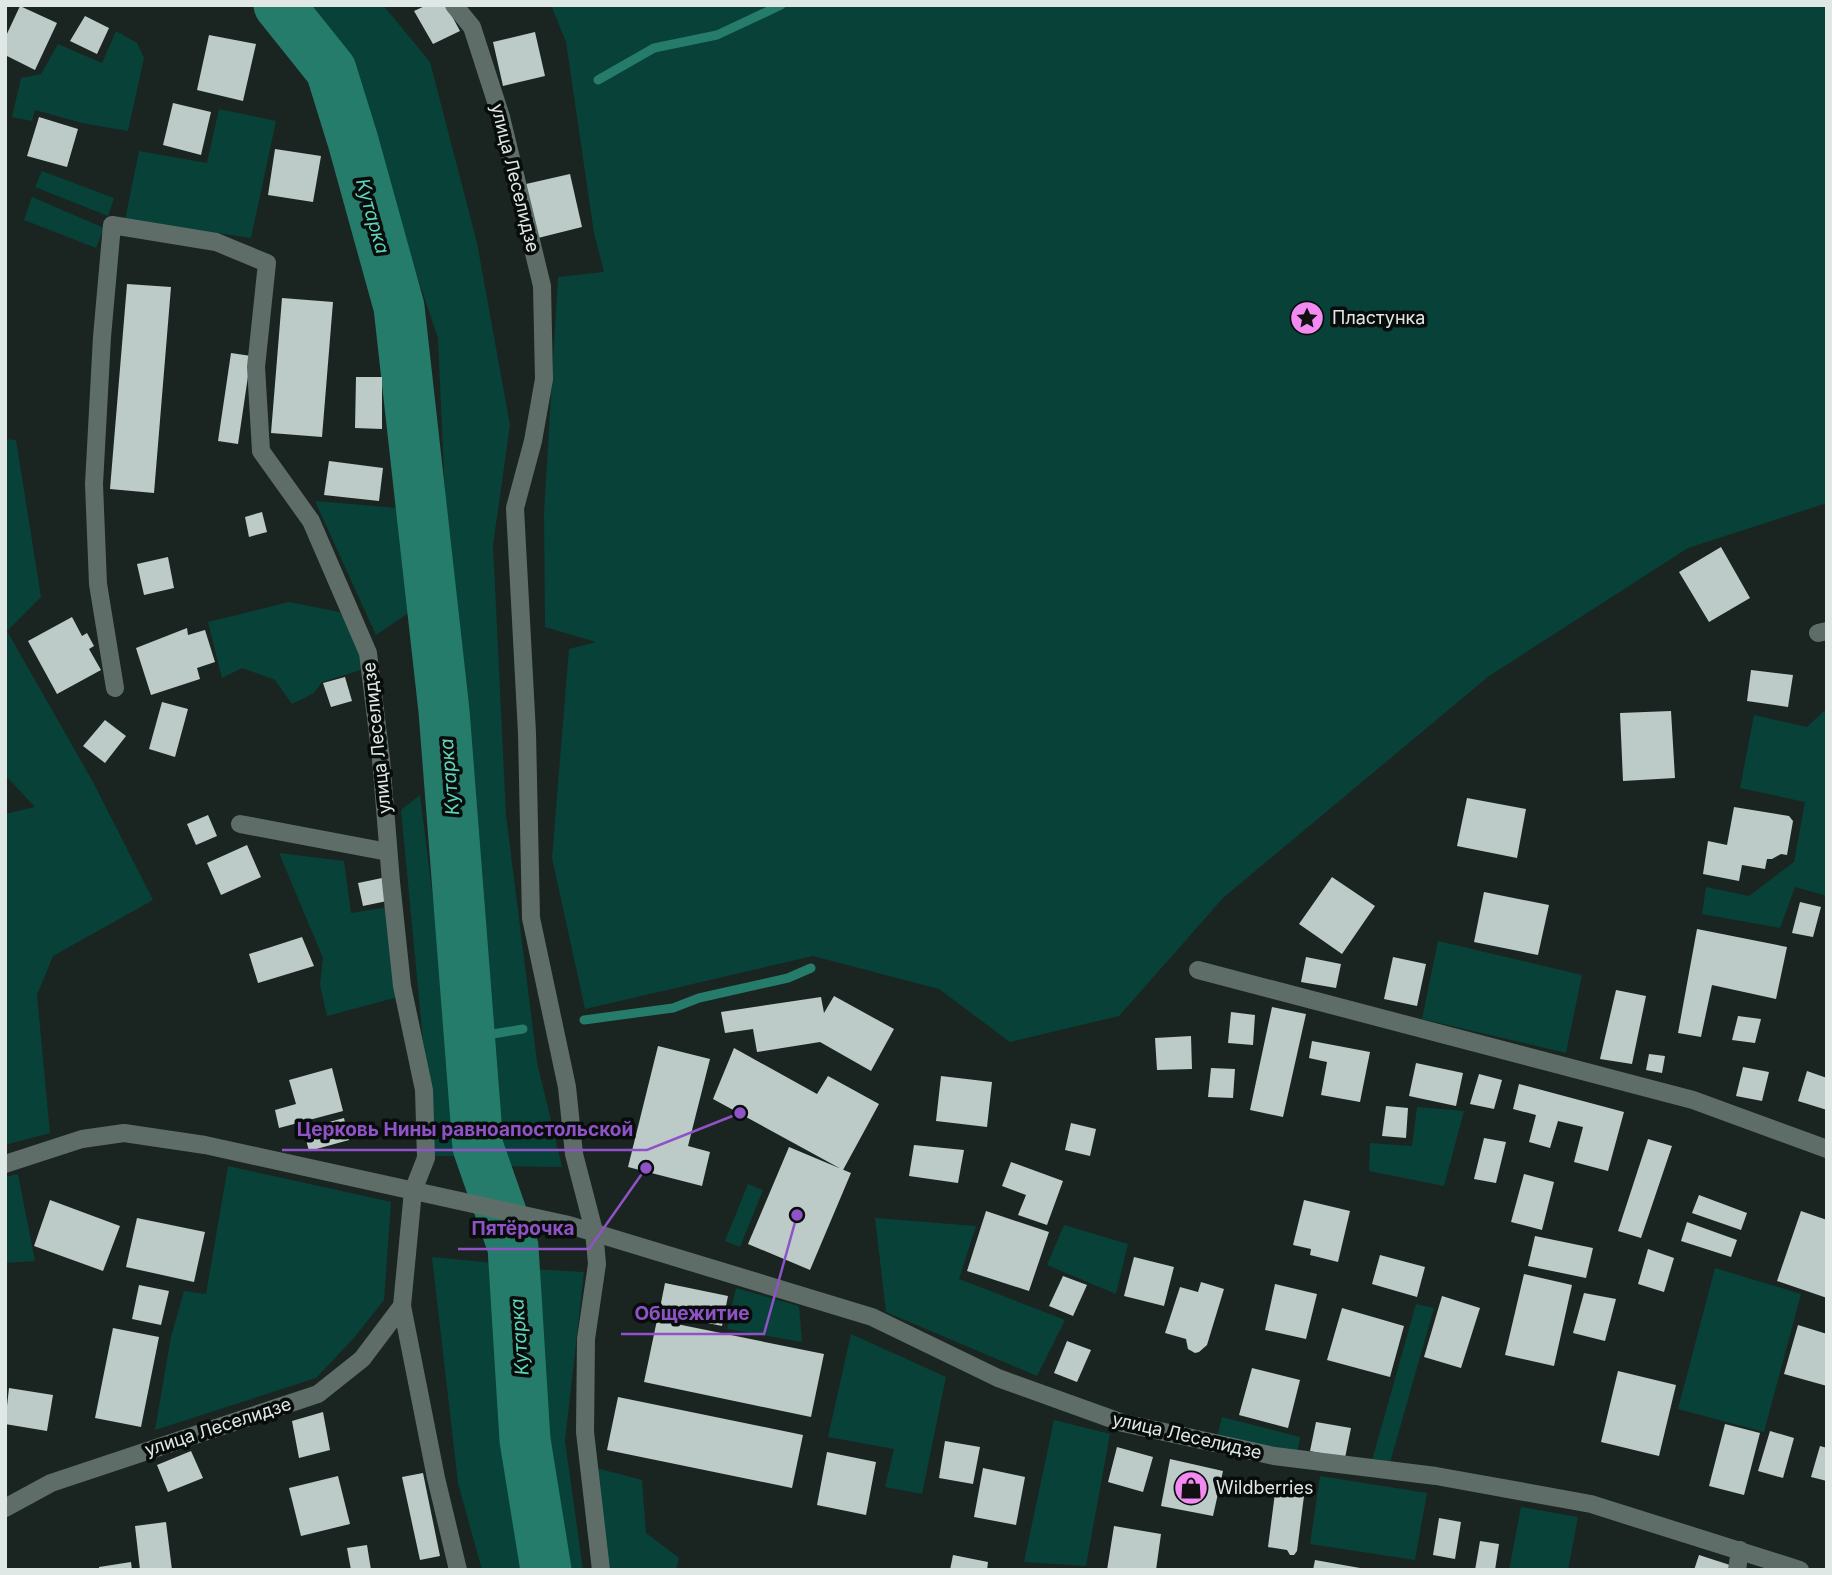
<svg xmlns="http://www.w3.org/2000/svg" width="1832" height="1575" viewBox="0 0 1832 1575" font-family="Inter,sans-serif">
<rect width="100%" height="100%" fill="#1a2522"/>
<path fill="#084137" d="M309 5H383L430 62 477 243 510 425 493 545 506 815 537 1062 562 1167 497 1166 491 1133 448 563 438 338 338 43Z
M551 5H1827V503L1688 548 1489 676 1223 898 1119 1016 1010 1042 939 989 813 956 585 1009 552 858 569 649 596 642 545 627 544 513 558 277 604 272 594 233 566 42Z
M116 31 137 43 144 58 128 131 82 123 35 110 32 121 12 117 21 78 41 74 58 44 102 63Z
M219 109 276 121 251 238 125 220 139 151 207 163Z
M42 171 114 198 108 216 35 187Z
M32 197 104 228 96 248 24 220Z
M5 439 16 440 41 597 7 631 93 782 153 900 53 956 37 995 50 1133 5 1145V814L35 807 5 775Z
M315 501 409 509 419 606 376 635Z
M289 602 340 612 359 646 364 669 322 682 314 693 292 704 275 680 242 668 222 678 208 622Z
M1824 711H1827V896L1795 887 1780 928 1702 914 1706 887 1749 896 1794 862 1805 802 1740 788 1754 715 1807 727Z
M420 795 465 1156H434L401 810Z
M279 853 344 861 351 913 389 907 398 997 327 1016 320 985 323 958Z
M1438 941 1582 975 1566 1053 1422 1019Z
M1417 1107 1464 1111 1444 1186 1369 1171 1370 1143 1412 1146Z
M228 1166 391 1202 384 1300 353 1339 316 1378 155 1430 171 1337 184 1291 206 1294Z
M18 1174 35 1261 5 1263V1177Z
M748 1184 763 1190 740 1247 725 1241Z
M875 1218 976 1226 959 1279 1065 1320 1037 1376 886 1312Z
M1064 1225 1128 1244 1116 1294 1047 1265Z
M432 1257 495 1263 496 1345 525 1570H482L458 1483Z
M1715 1268 1801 1294 1764 1432 1678 1409Z
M529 1269 584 1272 565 1441 583 1570H557L540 1445Z
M736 1288 799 1306 802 1342 727 1329Z
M1416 1304 1434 1308 1389 1466 1371 1464Z
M851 1334 946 1377 922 1494 885 1487 894 1449 828 1437Z
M1222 1417 1300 1437 1297 1454 1217 1437Z
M1054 1420 1110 1434 1086 1566 1024 1562Z
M596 1468 642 1480 646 1533 679 1558 676 1570H607Z
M1320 1476 1427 1493 1415 1560 1310 1544Z
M1521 1507 1578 1517 1568 1570H1509Z"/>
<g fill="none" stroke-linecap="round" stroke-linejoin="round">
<path stroke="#267c6b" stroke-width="9" d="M598 80 654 48 717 35 781 5
M584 1020 673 1008 699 998 788 978 811 968
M469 1038 523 1029"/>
<path stroke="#267c6b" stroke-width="51" d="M279 5 331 70 353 141 399 307 444 711 478 1147 513 1247 525 1440 546 1570"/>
</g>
<path fill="#bccbc7" d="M427 5H446L460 31 433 44 414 11Z
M20 6 57 23 35 70 5 55V38Z
M85 16 109 28 97 54 70 41Z
M535 32 545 76 503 86 493 42Z
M209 35 256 44 243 101 197 90Z
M173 103 211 112 201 155 163 145Z
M39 117 78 129 67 167 27 156Z
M275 149 321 156 313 202 268 195Z
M570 174 582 227 538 238 526 184Z
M127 284 171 287 154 493 110 489Z
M282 298 333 302 322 437 271 433Z
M231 353 251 356 238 444 218 441Z
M356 377H382V429L355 428Z
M329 461 383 468 379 501 324 495Z
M262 512 267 532 249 537 245 517Z
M1721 547 1750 598 1709 622 1679 572Z
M168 557 174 588 144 595 137 564Z
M72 617 82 636 87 633 94 646 89 649 101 670 57 694 28 641Z
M187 628 188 635 205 630 215 662 197 668 200 679 151 695 136 648Z
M1751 670 1793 675 1788 707 1747 701Z
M345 677 352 701 331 707 323 683Z
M162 702 188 709 175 757 149 749Z
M1671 711 1675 778 1623 781 1620 713Z
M105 720 126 736 105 763 83 746Z
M1467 798 1526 809 1517 858 1457 846Z
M1734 807 1789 816 1793 821 1787 855 1781 854 1772 859H1767L1765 869 1742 865 1739 881 1703 874 1708 841 1727 845Z
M208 815 217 836 196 845 187 824Z
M247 845 261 877 221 895 207 863Z
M1332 877 1375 906 1342 954 1299 924Z
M382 878 387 901 363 906 358 883Z
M1484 892 1549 905 1538 955 1474 942Z
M1800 902 1821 907 1813 937 1792 933Z
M1697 929 1787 947 1776 999 1712 985 1701 1037 1678 1033Z
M302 937 314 966 258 983 249 954Z
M1306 957 1341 964 1336 988 1301 982Z
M1393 957 1426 964 1417 1006 1384 999Z
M1616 990 1646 996 1632 1064 1600 1059Z
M834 996 894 1029 871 1071 820 1042 757 1052 753 1029 725 1033 721 1012 821 997 824 1013Z
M1272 1007 1306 1014 1283 1117 1250 1110Z
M1231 1012 1255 1015 1253 1045 1228 1043Z
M1738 1016 1761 1019 1755 1043 1732 1040Z
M1191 1036 1192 1069 1157 1070 1155 1038Z
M1312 1041 1370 1052 1360 1102 1321 1095 1327 1062 1309 1058Z
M658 1046 710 1059 688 1146 710 1152 702 1186 628 1167Z
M734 1048 817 1094 828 1076 879 1104 843 1170 713 1099Z
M1649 1054 1665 1056 1662 1073 1646 1070Z
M1416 1063 1463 1073 1456 1106 1409 1096Z
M1743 1067 1769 1072 1762 1101 1736 1096Z
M332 1068 343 1111 279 1128 275 1110 296 1104 289 1080Z
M1211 1068 1235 1069 1233 1098 1208 1097Z
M1807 1071 1827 1078V1110L1798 1101Z
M1479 1074 1502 1080 1494 1109 1470 1104Z
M941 1076 992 1082 987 1127 936 1121Z
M1519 1084 1624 1112 1608 1171 1574 1162 1583 1127 1558 1121 1550 1148 1529 1142 1536 1115 1513 1109Z
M1386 1106 1408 1108 1406 1138 1382 1136Z
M344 1118 349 1140 309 1151 303 1129Z
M1071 1123 1096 1129 1090 1156 1065 1150Z
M1484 1138 1506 1142 1496 1183 1474 1179Z
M1648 1139 1672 1146 1641 1238 1618 1231Z
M914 1145 964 1150 958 1183 909 1176Z
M789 1147 851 1173 810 1270 748 1244Z
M1011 1162 1063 1181 1047 1225 1018 1215 1026 1195 1002 1186Z
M1524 1174 1554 1182 1542 1230 1511 1222Z
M1699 1195 1747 1213 1741 1230 1692 1213Z
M50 1200 120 1226 103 1271 34 1246Z
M1304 1200 1350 1211 1338 1262 1310 1255 1311 1249 1293 1245Z
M986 1211 1049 1232 1029 1291 967 1271Z
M1801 1211 1827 1220V1298L1777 1281Z
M137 1218 205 1232 194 1282 126 1267Z
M1687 1222 1737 1240 1731 1257 1681 1241Z
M1535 1236 1593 1248 1586 1278 1528 1266Z
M1648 1249 1674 1258 1664 1292 1638 1284Z
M1380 1255 1425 1267 1417 1297 1372 1284Z
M1134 1257 1174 1267 1164 1306 1124 1296Z
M1524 1274 1572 1285 1554 1366 1505 1355Z
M1063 1276 1087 1285 1073 1316 1049 1306Z
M1201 1282 1224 1289 1207 1345 1199 1352 1195 1353 1188 1349 1186 1339 1165 1333 1180 1287 1198 1292Z
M665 1283 728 1296 722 1326 659 1313Z
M1275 1284 1317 1294 1306 1339 1265 1330Z
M139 1285 169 1291 161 1325 132 1319Z
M1584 1293 1616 1299 1605 1341 1573 1333Z
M1442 1296 1480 1308 1461 1368 1424 1357Z
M1342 1308 1404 1326 1390 1377 1327 1360Z
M657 1320 824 1354 811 1417 644 1382Z
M1798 1325 1827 1334V1386L1784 1374Z
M113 1328 159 1337 141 1427 95 1418Z
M1067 1341 1091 1350 1077 1382 1054 1373Z
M1252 1368 1300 1380 1288 1428 1239 1415Z
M1618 1371 1676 1385 1659 1456 1601 1442Z
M9 1388 53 1395 47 1431 5 1424Z
M618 1397 803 1435 792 1488 607 1450Z
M323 1412 330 1450 299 1458 292 1421Z
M1316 1422 1351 1428 1345 1458 1310 1451Z
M1725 1424 1760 1433 1744 1495 1709 1486Z
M1770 1431 1794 1438 1783 1478 1758 1471Z
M945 1441 980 1447 973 1484 939 1478Z
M1820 1446 1827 1448V1481L1811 1477Z
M1117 1447 1153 1457 1143 1492 1108 1482Z
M191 1451 203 1478 168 1492 157 1465Z
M827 1452 876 1462 866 1515 817 1505Z
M1170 1459 1223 1471 1213 1516 1161 1506Z
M983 1468 1025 1477 1016 1525 974 1517Z
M423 1473 440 1556 420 1560 402 1477Z
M338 1476 350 1524 301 1536 289 1488Z
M1275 1493 1304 1496 1297 1551 1294 1555H1290L1287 1550 1268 1547Z
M1439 1518 1461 1522 1455 1559 1433 1555Z
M166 1522 172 1570H140L135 1526Z
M1114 1526 1161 1534 1156 1570H1107Z
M1480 1541 1499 1544 1495 1570H1475Z
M367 1545 371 1570H351L347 1548Z
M953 1555 988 1562 987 1570H950Z
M1699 1555 1733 1566 1732 1570H1694Z
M1315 1560 1360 1568 1359 1570H1313Z
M131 1562 132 1570H99V1567Z"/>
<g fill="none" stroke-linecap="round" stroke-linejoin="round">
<path stroke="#5f6d69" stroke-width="18" d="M454 5 472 27 501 117 542 286 544 379 533 441 515 508 527 733 531 918 567 1087 574 1154 594 1231 597 1264 586 1339 585 1432 601 1570
M1818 633 1827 631
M115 688 98 584 94 484 102 337 112 225 216 242 267 263 256 367 261 451 311 521 368 653 381 759 391 882 402 986 424 1090 426 1158 413 1191 402 1306 436 1478 458 1570
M240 824 388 852
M1198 970 1693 1100 1827 1149
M5 1508 51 1483 318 1394 362 1359 402 1306
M1737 1570 1740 1550"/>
<path stroke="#5f6d69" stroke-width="18" d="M5 1164 82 1139 124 1133 205 1145 569 1225 872 1317 998 1378 1123 1423 1274 1456 1436 1476 1591 1504 1800 1570"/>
</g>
<defs>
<g id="sight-disc" transform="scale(1.75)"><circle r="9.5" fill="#f28af2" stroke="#080d0c"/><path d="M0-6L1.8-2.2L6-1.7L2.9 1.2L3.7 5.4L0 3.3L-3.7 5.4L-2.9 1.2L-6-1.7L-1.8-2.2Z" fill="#111"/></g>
<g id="shop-disc" transform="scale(1.75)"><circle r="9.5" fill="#f28af2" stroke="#080d0c"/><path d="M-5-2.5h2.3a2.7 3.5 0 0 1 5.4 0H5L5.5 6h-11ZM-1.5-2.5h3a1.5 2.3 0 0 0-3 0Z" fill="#111"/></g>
</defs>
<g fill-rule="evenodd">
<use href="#sight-disc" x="1307" y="318"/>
<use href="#shop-disc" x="1191" y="1488"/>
</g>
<g text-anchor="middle" stroke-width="7" stroke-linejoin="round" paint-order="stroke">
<g font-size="18" fill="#e0e8e6" stroke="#080d0c">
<text transform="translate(515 178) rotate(76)" y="6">улица Леселидзе</text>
<text transform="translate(377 738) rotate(-96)" y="6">улица Леселидзе</text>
<text transform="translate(218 1427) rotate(-18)" y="6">улица Леселидзе</text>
<text transform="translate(1187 1436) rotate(13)" y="6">улица Леселидзе</text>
</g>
<g font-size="18" fill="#e0e8e6" stroke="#080d0c" text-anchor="start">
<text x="1332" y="324">Пластунка</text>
<text x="1216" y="1494">Wildberries</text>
</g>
<g font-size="19" font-style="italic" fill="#5ed6bd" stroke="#080d0c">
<text transform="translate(373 216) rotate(74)" y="7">Кутарка</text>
<text transform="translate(449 777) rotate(-95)" y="7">Кутарка</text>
<text transform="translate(519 1337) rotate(-94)" y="7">Кутарка</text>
</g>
</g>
<path fill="none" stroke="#8f52c7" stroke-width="2.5" d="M740 1113L647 1150H282M646 1168L589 1249H458M797 1215L764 1334H621"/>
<g fill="#8f52c7" stroke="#080d0c" stroke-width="2.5">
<circle cx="740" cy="1113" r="7"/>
<circle cx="646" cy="1168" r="7"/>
<circle cx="797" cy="1215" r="7"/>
</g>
<g font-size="19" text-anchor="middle" font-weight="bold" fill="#8f52c7" stroke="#080d0c" stroke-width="7" stroke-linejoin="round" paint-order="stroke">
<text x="465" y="1136">Церковь Нины равноапостольской</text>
<text x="523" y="1235">Пятёрочка</text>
<text x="692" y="1320">Общежитие</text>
</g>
<rect width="1832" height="1575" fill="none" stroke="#e0e8e6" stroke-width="14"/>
</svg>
